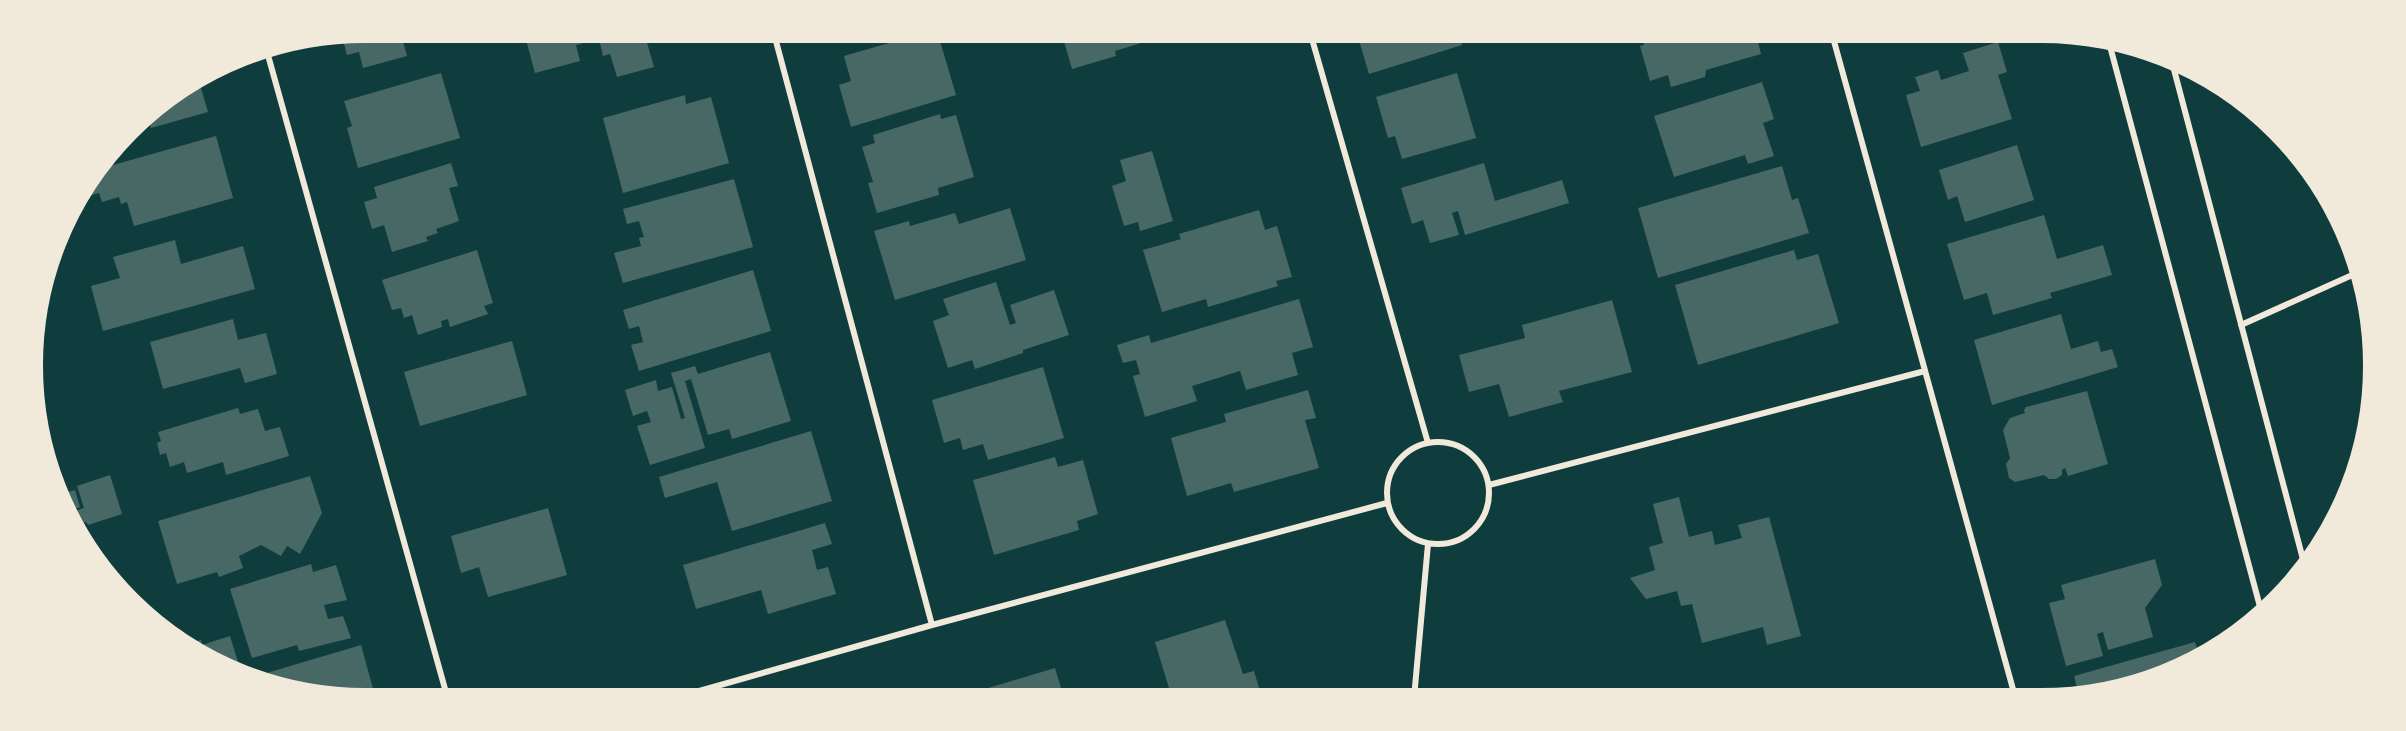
<svg xmlns="http://www.w3.org/2000/svg" width="2406" height="731" viewBox="0 0 2406 731" font-family="'Sofia Sans Condensed',sans-serif">
<rect width="100%" height="100%" fill="#0f3d3e"/>
<path fill="#486865" d="M365 28 432 29 402 38 407 56 363 68 359 52 347 55 341 33Z
M523 29 649 30 644 32 654 67 617 77 610 54 603 56 599 39 576 45 580 61 535 73Z
M838 30H875V31L841 40Z
M931 31H937L956 95 851 127 839 85 851 81 844 56Z
M1061 31 1177 32 1115 51 1116 56 1072 69Z
M1371 32 1459 33 1462 45 1369 74 1358 37Z
M1641 33 1756 34 1761 54 1706 70 1705 77 1671 87 1668 75 1650 81 1640 46 1644 45Z
M1998 42 2007 72 1998 75 2012 119 1921 147 1906 95 1920 91 1915 77 1938 70 1941 80 1969 71 1963 53Z
M441 73 460 138 358 168 347 128 352 126 344 101Z
M1457 73 1476 138 1402 159 1395 136 1388 138 1376 97Z
M198 78 208 112 151 128 146 110Z
M1762 82 1774 119 1763 123 1774 156 1748 164 1745 155 1674 177 1654 116Z
M685 95 686 104 711 97 729 163 623 193 603 118Z
M940 114 941 119 956 115 974 177 938 188 939 195 877 213 868 183 873 182 862 147 875 143 873 135Z
M216 136 233 198 134 226 127 202 121 204 119 197 102 202 99 193 77 199 99 169Z
M2017 145 2034 200 1965 222 1957 196 1948 200 1939 170Z
M1152 151 1173 221 1140 231 1138 222 1124 226 1112 186 1126 181 1120 160Z
M451 163 458 186 449 188 459 221 436 229 438 233 426 237 428 241 392 252 384 225 372 229 364 202 377 198 374 187Z
M1484 163 1495 201 1562 180 1569 203 1465 235 1458 211 1452 213 1459 235 1430 243 1423 220 1412 224 1401 188Z
M1782 166 1792 200 1798 198 1809 233 1658 278 1638 208Z
M734 179 753 247 623 283 614 253 641 246 639 238 644 237 639 221 627 224 623 209Z
M1010 208 1026 260 895 300 874 231 909 221 910 226 955 213 959 224Z
M1259 210 1265 230 1277 226 1292 277 1276 281 1278 286 1208 307 1206 299 1162 312 1143 250 1181 239 1179 234Z
M2044 215 2057 259 2103 245 2112 275 2050 293 2052 298 1993 315 1987 293 1964 300 1947 244Z
M175 240 181 264 243 246 255 289 103 331 91 286 120 278 113 257Z
M477 250 493 303 484 306 488 314 450 327 448 319 441 321 442 327 418 335 412 315 404 318 401 308 392 310 382 280Z
M1794 250 1797 260 1818 254 1839 323 1698 365 1675 285Z
M753 270 771 331 639 371 631 345 643 342 639 326 629 329 623 310Z
M996 282 1010 325 1016 323 1010 305 1054 290 1069 335 1023 350V353L975 369 972 360 948 368 933 321 949 315 943 299Z
M1299 299 1313 347 1292 353 1298 375 1246 390 1240 371 1192 386 1197 401 1145 417 1133 376 1140 374 1136 360 1123 363 1117 345 1149 335 1151 343Z
M1612 300 1632 372 1559 391 1563 402 1509 417 1499 384 1469 392 1459 355 1525 338 1522 325Z
M2061 314 2071 349 2098 341 2101 352 2112 349 2118 367 1992 405 1974 340Z
M233 319 238 340 266 333 277 374 245 383 240 368 163 389 150 342Z
M32 321 37 339 33 340 31 322Z
M512 341 527 395 420 426 404 372Z
M770 352 791 421 732 439 729 429 708 435 691 379 685 381 705 448 650 465 637 426 651 422 647 411 633 416 625 390 656 380 658 391 672 387 681 419 685 418 671 373 695 366 698 374Z
M1043 367 1064 438 988 460 983 444 963 450 960 438 944 443 932 400Z
M1308 390 1316 418 1305 420 1319 468 1234 492 1231 483 1187 496 1171 438 1226 422 1224 414Z
M2087 391 2108 464 2068 476 2065 468 2062 470V475L2056 479H2049L2044 475 2015 482 2009 478 2006 464 2010 458 2003 430 2010 418 2025 413 2024 410 2026 407Z
M238 408 240 414 258 409 265 431 280 427 289 456 226 475 223 462 187 473 184 462 170 467 166 453 160 455 157 443 161 441 158 432Z
M811 431 832 501 732 531 717 482 665 498 659 477Z
M1055 457 1058 467 1083 460 1098 514 1077 521 1079 530 994 555 973 480Z
M55 475 61 494 75 490 80 507 67 512 51 476Z
M110 475 122 514 88 525 86 522 79 524 75 511 84 508 77 486Z
M310 476 322 513 300 554 287 546 281 556 261 545 239 556 243 568 219 577 217 572 177 584 158 521Z
M1679 497 1689 537 1712 531 1715 545 1742 538 1738 525 1769 517 1801 636 1767 645 1763 627 1702 643 1692 604 1681 606 1677 591 1646 599 1630 578 1655 570 1649 547 1663 543 1653 504Z
M548 508 567 575 488 597 479 567 461 573 451 536Z
M825 523 832 544 812 550 817 570 828 567 836 594 768 614 761 590 696 609 683 565Z
M2155 559 2162 585 2145 608 2153 637 2108 650 2103 632 2097 634 2103 656 2066 666 2049 603 2065 599 2061 585Z
M311 564 313 572 336 565 347 600 324 605 328 619 343 616 351 638 299 651 297 645 252 658 230 589Z
M1225 620 1243 674 1254 671 1262 698H1172L1155 642Z
M230 636 238 662 226 666 180 646 201 640 202 645Z
M2195 642 2200 658 2170 677 2080 700 2074 676Z
M361 645 375 696H299L253 677Z
M1055 668 1064 698 987 697 985 689Z"/>
<g fill="none" stroke-linecap="round" stroke-linejoin="round">
<path stroke="#f1e9da" stroke-width="6" d="M773 30 932 625
M1310 32 1428 443
M1832 34 2016 700
M2107 35 2263 618
M266 48 447 696
M2172 62 2305 567
M2241 325 2359 272
M1387 493a51 51 0 1 1 102 0a51 51 0 1 1-102 0Z
M1489 485 1925 371
M678 697 932 625 1387 503
M1414 698 1428 544"/>
</g>
<path d="M0 0H2406V731H0ZM365 39H2041A326 326 0 0 1 2367 365V366A326 326 0 0 1 2041 692H365A326 326 0 0 1 39 366V365A326 326 0 0 1 365 39Z" fill="#f1e9da" fill-rule="evenodd"/>
<path fill="none" stroke="#f1e9da" stroke-width="8" d="M365 39H2041A326 326 0 0 1 2367 365V366A326 326 0 0 1 2041 692H365A326 326 0 0 1 39 366V365A326 326 0 0 1 365 39Z"/>
</svg>
